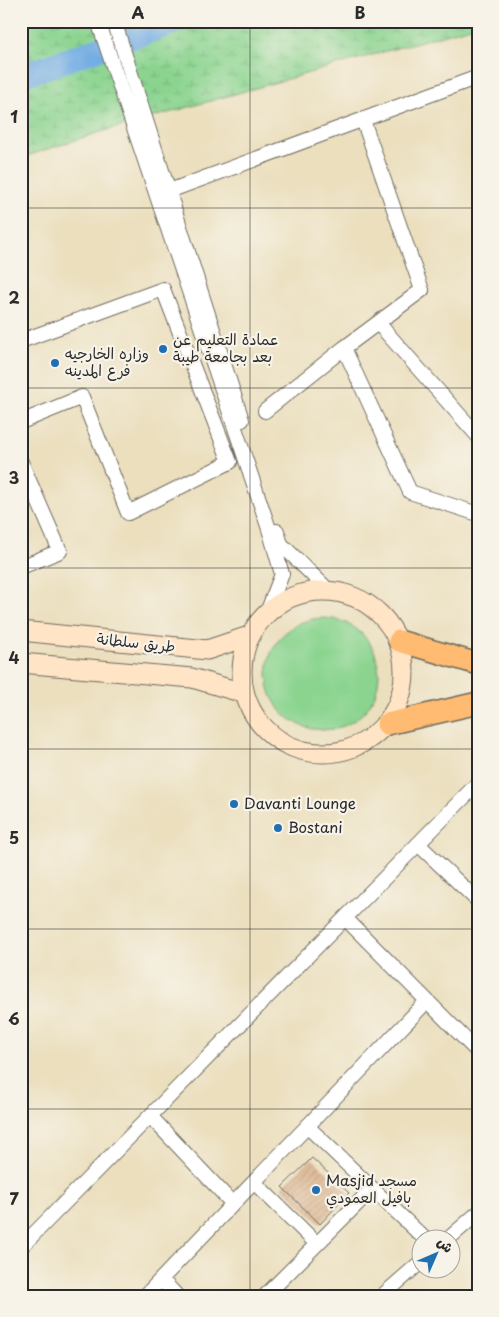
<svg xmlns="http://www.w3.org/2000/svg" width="499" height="1317" viewBox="0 0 499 1317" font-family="'Playpen Sans','Playpen Sans Arabic',sans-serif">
<defs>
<pattern id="wetland-marsh" width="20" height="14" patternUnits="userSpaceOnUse" patternTransform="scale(1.25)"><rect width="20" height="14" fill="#8ad48f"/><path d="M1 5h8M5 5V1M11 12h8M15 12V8" fill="none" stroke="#77b67c"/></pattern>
<pattern id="building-hatch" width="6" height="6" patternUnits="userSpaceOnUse" patternTransform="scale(1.25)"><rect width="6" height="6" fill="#d7aa80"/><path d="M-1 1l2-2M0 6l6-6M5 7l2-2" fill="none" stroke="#af8b69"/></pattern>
</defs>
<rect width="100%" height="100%" fill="#f7f3e8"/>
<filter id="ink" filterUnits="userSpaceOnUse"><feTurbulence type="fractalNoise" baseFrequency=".02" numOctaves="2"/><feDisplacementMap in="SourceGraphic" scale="10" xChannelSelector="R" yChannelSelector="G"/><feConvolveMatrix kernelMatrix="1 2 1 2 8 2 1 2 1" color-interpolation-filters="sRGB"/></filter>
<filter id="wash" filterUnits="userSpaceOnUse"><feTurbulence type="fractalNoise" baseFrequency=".0096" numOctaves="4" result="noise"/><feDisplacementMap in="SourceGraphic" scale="20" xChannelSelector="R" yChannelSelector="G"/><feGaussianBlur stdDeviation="1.12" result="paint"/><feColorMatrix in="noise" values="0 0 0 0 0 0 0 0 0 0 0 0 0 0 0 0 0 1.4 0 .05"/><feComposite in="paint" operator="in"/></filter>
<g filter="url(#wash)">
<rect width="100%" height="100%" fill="#ebdfbe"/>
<path fill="#8ad48f" stroke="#5a805d" d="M267 674a56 56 0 1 1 112 0a56 56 0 1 1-112 0Z"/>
<path fill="url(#wetland-marsh)" stroke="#5a805d" d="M21 21H478V25L94 134 21 158Z"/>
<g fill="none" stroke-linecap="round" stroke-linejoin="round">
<path stroke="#73ade3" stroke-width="24" d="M21 76 178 21"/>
</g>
<g id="blocks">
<path fill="url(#building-hatch)" d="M312 1158 349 1193 320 1224 282 1187Z"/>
</g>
</g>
<g filter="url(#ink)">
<use href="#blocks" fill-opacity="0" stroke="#6e6a5e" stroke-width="1"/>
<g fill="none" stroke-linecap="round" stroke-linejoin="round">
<g stroke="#6e6a5e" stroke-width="16">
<path id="minor" d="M98 21 269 529 282 574 268 610
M114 21 242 420
M169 191 478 77
M378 323 478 436
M21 341 163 289 230 462 128 513 82 397 21 422
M344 348 410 492 478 514
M265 411 344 348 422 290 363 120
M21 462 60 551 21 567
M277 531 281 544 328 590
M418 844 478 901
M345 918 478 1052
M150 1116 233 1204
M307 1126 426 1240
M254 1182 317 1244
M447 1240 478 1213
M21 1247 478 783
M161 1279 177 1296
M145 1296 427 1001
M265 1296 372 1189
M382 1296 422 1261"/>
</g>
<g stroke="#6e6a5e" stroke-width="21">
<path id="secondary" d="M242 672a81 81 0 1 1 162 0a81 81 0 1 1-162 0Z
M21 631 207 650 249 636
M21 663 192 678 243 693"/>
</g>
<g stroke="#6e6a5e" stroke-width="24">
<path id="primary" d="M399 641 478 664
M387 724 478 703"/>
</g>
<use href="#minor" stroke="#fff" stroke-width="14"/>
<use href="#secondary" stroke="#ffe4c6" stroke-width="19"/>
<use href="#primary" stroke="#febb71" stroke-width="21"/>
</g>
</g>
<path fill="none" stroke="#2b2b2b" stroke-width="1" stroke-opacity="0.55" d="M250 21V1296M21 208H478M21 388H478M21 568H478M21 749H478M21 929H478M21 1109H478"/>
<g fill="#1f6fb2" stroke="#f7f3e8" stroke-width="2">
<circle cx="163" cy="349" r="5"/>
<circle cx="55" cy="363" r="5"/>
<circle cx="234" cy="804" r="5"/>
<circle cx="278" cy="828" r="5"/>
<circle cx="316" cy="1190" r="5"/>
</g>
<g text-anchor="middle" stroke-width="4.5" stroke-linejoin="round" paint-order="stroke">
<g font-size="15" fill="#2b2b2b" stroke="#f7f3e8" text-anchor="start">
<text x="173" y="345">عمادة التعليم عن<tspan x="173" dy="17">بعد بجامعة طيبة</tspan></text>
<text x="65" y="359">وزاره الخارجيه<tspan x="65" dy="17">فرع المدينه</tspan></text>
<text x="244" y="809">Davanti Lounge</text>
<text x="288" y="833">Bostani</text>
<text x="326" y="1186">Masjid مسجد<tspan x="326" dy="17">بافيل العمودي</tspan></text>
</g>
<g font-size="15" fill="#2b2b2b" stroke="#f7f3e8">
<text transform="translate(136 643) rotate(6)" y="5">طريق سلطانة</text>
</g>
</g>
<rect width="499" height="1317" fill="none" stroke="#f7f3e8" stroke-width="55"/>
<g transform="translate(436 1254) rotate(45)"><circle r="24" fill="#f7f3e8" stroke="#a5a39c"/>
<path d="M0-4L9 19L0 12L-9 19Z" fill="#1f6fb2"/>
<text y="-8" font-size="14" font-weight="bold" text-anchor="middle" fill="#2b2b2b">ش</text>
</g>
<rect x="28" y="28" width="444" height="1262" fill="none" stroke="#2b2b2b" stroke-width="2"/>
<g font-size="16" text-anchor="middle" font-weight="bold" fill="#2b2b2b">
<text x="138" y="19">A</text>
<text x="360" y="19">B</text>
<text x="14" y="123">1</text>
<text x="14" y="304">2</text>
<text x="14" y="484">3</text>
<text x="14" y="664">4</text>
<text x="14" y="844">5</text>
<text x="14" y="1025">6</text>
<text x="14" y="1205">7</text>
</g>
</svg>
